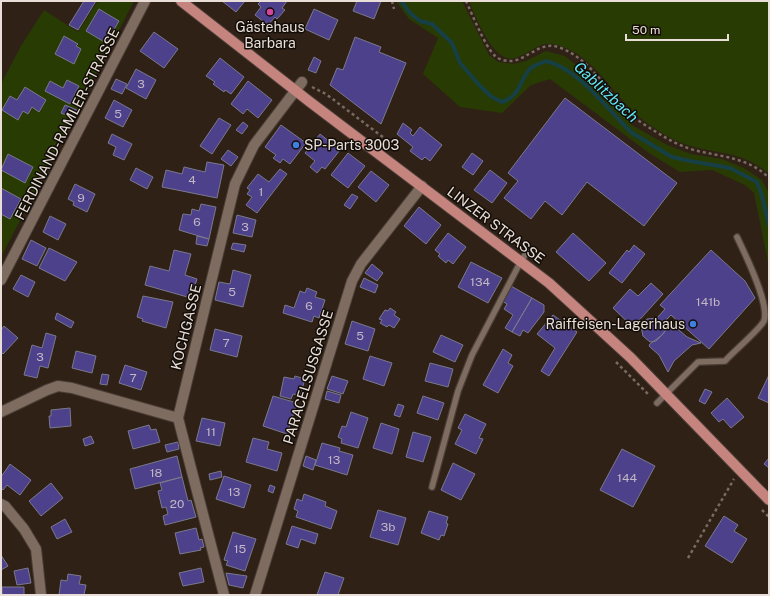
<svg xmlns="http://www.w3.org/2000/svg" width="770" height="596" viewBox="0 0 770 596" font-family="'Public Sans',sans-serif">
<rect width="100%" height="100%" fill="#302117"/>
<path fill="#283b03" d="M98 1H134L1 257V84L21 46 44 10 78 32Z
M396 1H462L489 55 498 62 513 64 526 61 546 51 565 56 588 75 632 125 667 145 691 154 722 159 744 168 762 180 769 193V267L754 193 745 185 712 170 680 172 649 153 550 79 531 85 502 113 460 107 423 74 438 38 409 19Z
M469 1H769V174C738 146 703 156 671 138 656 130 641 120 629 107 611 89 593 60 568 49 539 36 539 50 515 58 494 65 475 16 469 1Z"/>
<g fill="none" stroke-linecap="round" stroke-linejoin="round">
<path stroke="#164045" stroke-width="4" d="M401 1 411 14 420 21 432 24 452 43 460 63 481 87 492 97 502 102C522 95 519 79 531 68 535 65 541 63 546 61 579 69 608 110 632 133L672 157 690 161 730 168 757 182 762 196 769 225"/>
</g>
<path fill="#4c418a" stroke="#7a798d" d="M84 1H96L78 30 69 25Z
M222 1H245L236 12Z
M261 1H287L282 8 285 10 277 19 275 17 268 25 255 15 261 7 258 4Z
M357 1H381L374 19 353 11Z
M99 9 119 21 106 43 86 31Z
M314 9 338 20 329 40 305 29Z
M154 32 178 49 164 68 140 51Z
M64 36 78 44 76 46 81 49 74 64 55 54Z
M355 37 381 47 379 52 406 63 381 124 330 85 337 68 343 70Z
M314 57 321 61 316 73 308 70Z
M220 58 244 77 231 94 225 90 224 92 213 84 215 82 206 76Z
M136 69 156 80 146 99 126 88Z
M116 79 127 84 122 94 111 89Z
M67 80 79 86 70 104 45 91 50 81 63 88Z
M248 81 272 100 258 118 247 109 243 114 231 104Z
M25 87 46 100 39 112 32 107 28 114 23 111 18 120 2 110 10 96 17 100Z
M565 98 677 183 644 226 587 182 562 215 545 201 531 219 504 198 518 181 508 173Z
M114 100 132 110 123 127 105 118Z
M65 105 77 110 73 118 61 113Z
M219 118 231 125 212 154 200 146Z
M243 122 248 126 242 134 236 130Z
M403 123 412 130 410 133 413 136 420 127 442 145 430 161 425 157 422 160 410 151 413 147 397 134Z
M281 125 306 143 290 164 283 159 280 163 273 158 276 155 265 147Z
M112 134 132 144 124 160 113 155 116 147 108 143Z
M320 134 340 150 325 169 322 167 317 173 310 167 315 161 305 153Z
M228 150 238 157 231 166 221 159Z
M348 153 365 166 348 188 331 175Z
M472 153 483 161 473 175 462 167Z
M8 154 33 167 25 183 1 170Z
M207 162 224 165 217 198 162 187 166 170 182 174 184 167 205 172Z
M136 168 153 177 147 189 130 180Z
M280 169 287 174 257 213 246 205 252 197 247 194 250 190 247 188 258 174 269 182Z
M490 170 507 183 492 203 474 190Z
M371 171 389 185 376 202 358 187Z
M75 184 95 194 87 212 73 205 74 202 68 199Z
M1 188 21 199 10 219 1 214Z
M352 194 358 197 350 209 344 205Z
M201 204 216 207 209 239 179 230 183 214 191 215 192 209 199 211Z
M419 207 441 225 426 244 404 226Z
M237 215 256 220 252 237 233 233Z
M50 216 66 224 58 240 43 232Z
M448 233 466 247 453 264 448 260 446 263 438 256 440 254 435 250Z
M573 233 606 263 589 281 556 252Z
M197 236 209 239 207 246 196 244Z
M31 240 46 248 37 266 22 259Z
M233 243 246 245 244 252 231 249Z
M634 245 645 254 622 283 609 273 627 250 629 252Z
M49 248 77 262 65 281 39 268Z
M174 250 191 254 185 275 197 279 191 298 145 285 150 266 169 271Z
M711 250 745 281 755 298 709 349 671 315 663 323 666 330 662 335 656 341 650 342 643 336 641 326 647 319 657 318 665 309 660 305Z
M471 262 502 278 488 303 458 287Z
M372 264 383 273 377 281 365 273Z
M233 270 251 275 243 307 215 300 219 282 230 284Z
M21 275 35 282 28 297 13 289Z
M364 278 378 285 375 293 360 287Z
M651 283 663 294 633 327 613 308 630 289 638 296Z
M511 286 532 298 512 332 505 328 513 315 504 309 507 304 502 301Z
M307 288 317 292 315 297 325 300 319 318 314 316 312 322 283 313 285 305 294 308 300 291 305 293Z
M143 296 173 302 166 328 142 321 143 319 137 317Z
M532 298 544 305V312L528 333 523 330 520 336 512 332Z
M390 308 396 312 394 315 400 319 394 328 389 325 387 327 380 323 382 320 379 319 385 310 388 311Z
M57 313 74 322 71 328 55 319Z
M553 315 577 332 549 376 541 371 555 348 537 334Z
M352 321 375 329 368 351 345 344Z
M671 323 687 337 701 343 692 345 674 361 668 372 659 355 649 346 650 344 662 335Z
M4 326 18 338 3 354 1 352V330Z
M215 329 242 336 237 357 210 350Z
M46 333 56 336 48 368 40 366 37 378 24 375 32 345 42 348Z
M441 335 463 345 455 362 433 352Z
M503 349 512 355 508 363 513 366 498 393 483 385Z
M76 351 96 356 92 373 72 368Z
M370 356 392 363 384 386 363 379Z
M430 363 453 369 448 387 425 381Z
M125 365 147 372 141 390 119 383Z
M102 374 109 375 107 385 100 384Z
M769 375V403L758 398Z
M295 376 305 379 300 396 293 394 291 399 280 396 284 377 294 379Z
M332 376 348 381 343 394 327 389Z
M705 389 712 392 705 404 699 401Z
M327 391 341 395 339 403 325 399Z
M273 396 297 403 287 434 263 426Z
M423 396 444 403 438 420 417 413Z
M727 398 744 417 731 428 723 419 719 422 711 413Z
M398 404 404 406 400 417 394 415Z
M70 408 71 426 50 428 49 416H51V410Z
M351 412 368 418 358 448 341 443 342 439 338 437 342 426 346 427Z
M465 414 486 424 479 438 483 439 476 454 455 444 462 430 458 428Z
M202 418 225 423 220 446 196 441Z
M381 423 399 429 392 454 373 448Z
M149 425 151 430 156 429 160 442 133 449 128 431Z
M413 432 431 437 423 462 406 457Z
M91 436 94 443 85 446 83 439Z
M253 438 269 442 267 449 282 453 277 471 246 462Z
M178 442 179 449 167 452 165 445Z
M322 443 340 448 339 451 353 455 347 475 315 465Z
M622 449 655 466 633 507 600 490Z
M177 456 182 477 135 489 130 469Z
M306 456 316 460 313 470 303 466Z
M769 458V468L764 464Z
M453 463 475 474 461 500 441 490Z
M10 464 31 480 20 495 7 485 3 490 1 488V477Z
M221 471 222 477 210 480 209 474Z
M224 476 251 485 244 508 216 499Z
M182 477 188 501 191 500 196 517 165 525 163 516 168 514 166 507 162 508 158 491 162 490 160 483Z
M51 483 63 498 41 516 29 501Z
M270 485 275 487 273 493 268 491Z
M304 494 326 502 325 506 337 511 331 529 296 517 298 511 294 509 297 499 302 501Z
M378 510 406 518 398 545 370 537Z
M429 511 448 517 446 523 448 524 444 536 441 535 439 540 421 533Z
M724 516 738 525 734 531 747 539 732 563 705 546Z
M65 519 72 532 57 539 51 527Z
M292 526 318 534 315 544 301 539 298 548 286 544Z
M196 528 199 540 202 539 204 547 200 548 201 550 180 554 175 533Z
M233 532 256 539 245 571 226 565 228 561 224 560Z
M1 555 8 566 1 570Z
M28 568 31 583 17 585 14 571Z
M201 568 204 582 183 586 179 573Z
M325 572 344 578 338 595H317Z
M226 573 247 576 243 588 229 585Z
M68 574 81 576 79 584 86 585 84 595H59L61 580 67 581Z
M2 587H24V595H2Z"/>
<g fill="none" stroke-linecap="round" stroke-linejoin="round">
<g stroke="#4a3e36" stroke-width="8">
<path id="service" d="M657 403 698 362 725 361C733 352 759 330 764 321 770 304 745 254 737 237
M432 487 458 391 472 355 521 261 527 252"/>
</g>
<g stroke="#4a3e36" stroke-width="12">
<path id="minor" d="M1 280 145 1
M1 412 47 390 58 386 72 388 178 418
M1 504 5 506 24 529 36 549 41 595
M224 595 178 418 235 184 254 145 302 82
M255 595 352 281 361 264 422 186"/>
</g>
<g stroke="#4a3e36" stroke-width="12">
<path id="primary" d="M181 1 310 102 549 283 631 358 769 500"/>
</g>
<path stroke="#786b62" stroke-width="2.5" stroke-dasharray="3 3" stroke-linecap="butt" d="M392 1 394 9
M466 1C472 14 485 46 494 55 500 61 511 63 519 59 534 53 544 41 561 48 598 63 613 105 645 125 661 135 676 145 694 150 721 157 748 157 769 178
M312 87 326 94 388 141 393 149
M616 362 648 394
M762 510 769 517
M688 558 734 479"/>
<use href="#service" stroke="#7e6c60" stroke-width="5.5"/>
<use href="#minor" stroke="#7e6c60" stroke-width="10"/>
<use href="#primary" stroke="#c6847f" stroke-width="10"/>
</g>
<circle fill="#d1479c" stroke="#130d08" stroke-width="1.5" cx="270" cy="12" r="4"/>
<g fill="#3f7fe0" stroke="#130d08" stroke-width="1.5">
<circle cx="296" cy="145" r="4"/>
<circle cx="693" cy="324" r="4"/>
</g>
<g text-anchor="middle" stroke-width="3" stroke-linejoin="round" paint-order="stroke">
<g font-size="12" fill="#c2b7c4">
<text x="141" y="88">3</text>
<text x="118" y="118">5</text>
<text x="192" y="184">4</text>
<text x="261" y="196">1</text>
<text x="81" y="202">9</text>
<text x="197" y="226">6</text>
<text x="245" y="231">3</text>
<text x="480" y="286">134</text>
<text x="232" y="296">5</text>
<text x="708" y="306">141b</text>
<text x="309" y="310">6</text>
<text x="360" y="340">5</text>
<text x="226" y="347">7</text>
<text x="40" y="361">3</text>
<text x="133" y="382">7</text>
<text x="211" y="436">11</text>
<text x="334" y="464">13</text>
<text x="156" y="477">18</text>
<text x="627" y="482">144</text>
<text x="234" y="496">13</text>
<text x="177" y="508">20</text>
<text x="388" y="531">3b</text>
<text x="240" y="553">15</text>
</g>
<g font-size="14" fill="#e9ded8" stroke="#130d08">
<text x="270" y="32">Gästehaus<tspan x="270" dy="16">Barbara</tspan></text>
<text x="304" y="150" text-anchor="start">SP-Parts 3003</text>
<text x="685" y="329" text-anchor="end">Raiffeisen-Lagerhaus</text>
</g>
<g font-size="14" fill="#e9ded8" stroke="#130d08">
<text transform="translate(67 124) rotate(-63)" y="5">FERDINAND-RAMLER-STRASSE</text>
<text transform="translate(496 225) rotate(37)" y="5">LINZER STRASSE</text>
<text transform="translate(186 327) rotate(-76)" y="5">KOCHGASSE</text>
<text transform="translate(308 377) rotate(-73)" y="5">PARACELSUSGASSE</text>
</g>
<g font-size="15" font-style="italic" fill="#63e8f6" stroke="#130d08">
<text transform="translate(606 92) rotate(43)" y="5">Gablitzbach</text>
</g>
</g>
<rect width="770" height="596" fill="none" stroke="#e9ded8" stroke-width="4"/>
<path d="M626 34v6h102v-6" fill="none" stroke="#e9ded8" stroke-width="2"/>
<text x="632" y="34" font-size="12" fill="#e9ded8" stroke="#130d08" stroke-width="3" paint-order="stroke">50 m</text>
</svg>
